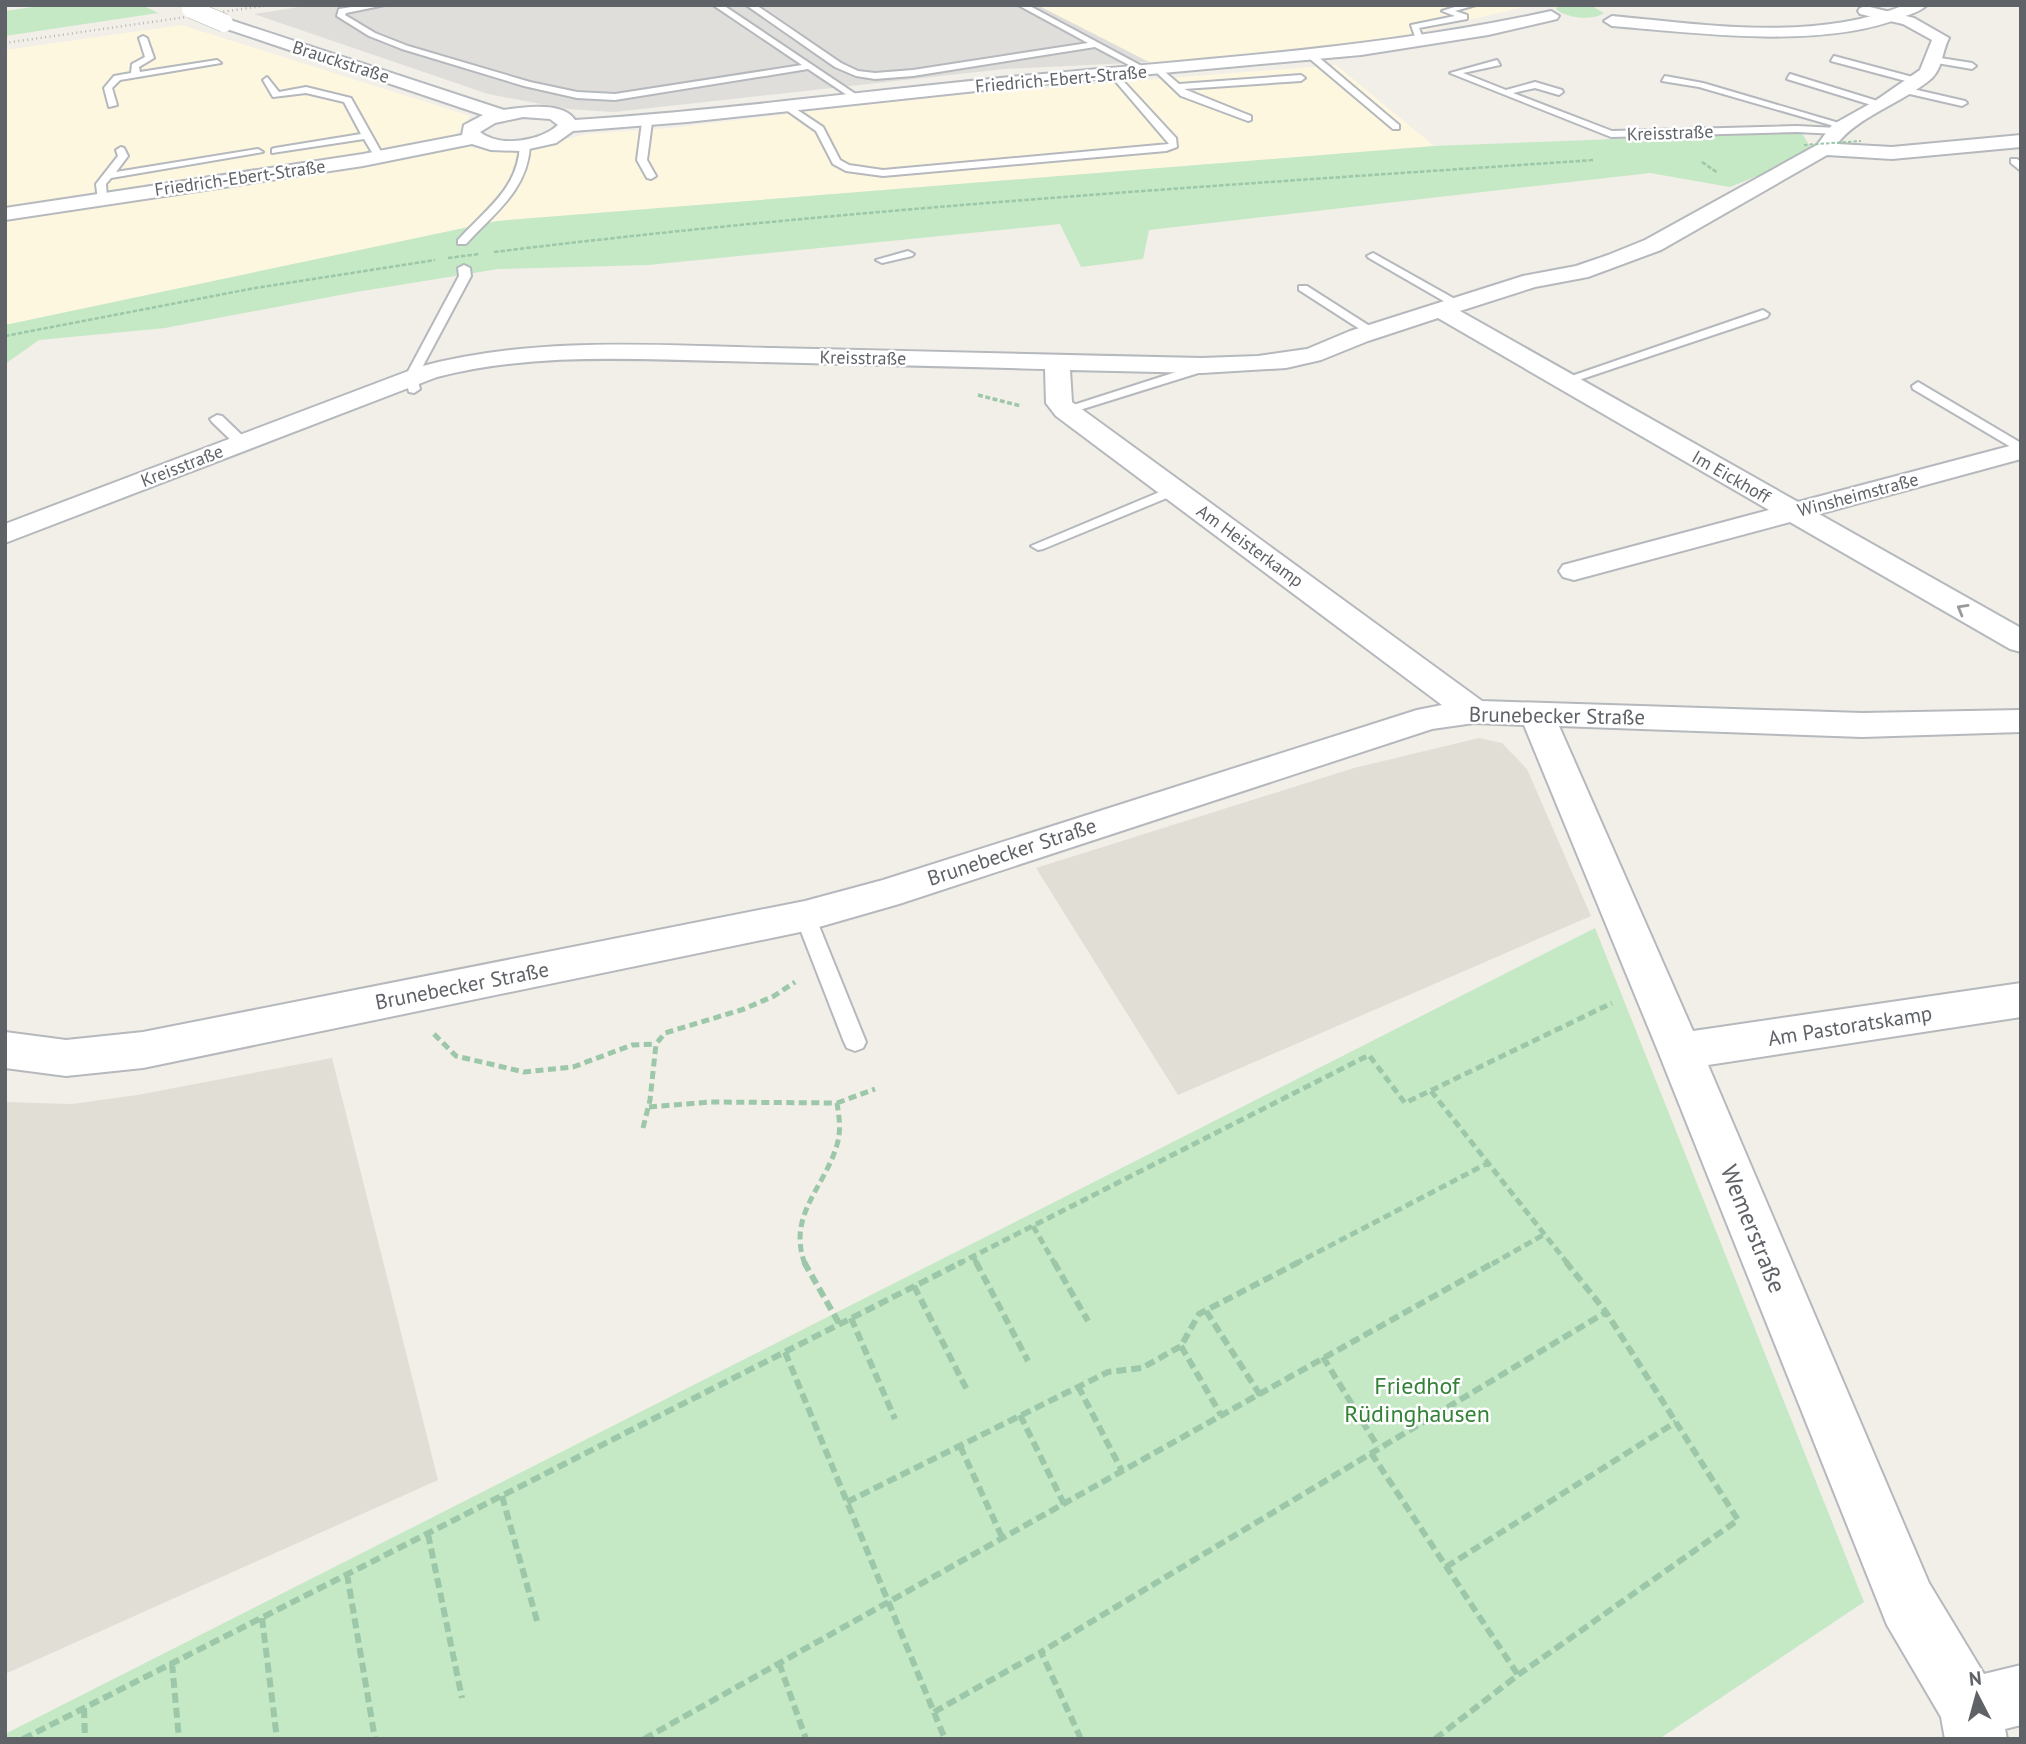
<svg xmlns="http://www.w3.org/2000/svg" width="2026" height="1744" viewBox="0 0 2026 1744" font-family="'PT Sans',sans-serif">
<rect width="100%" height="100%" fill="#f1efe8"/>
<path fill="#fef7e0" d="M1038 5H1532L1406 35 1359 43 1210 59 1149 62Z
M182 25 470 116 466 126 456 134 473 148 492 150H523L587 134 671 128 930 97 1336 65 1434 146 497 221 5 325V50Z"/>
<path fill="#e0deda" d="M312 5H1037L1149 62 1004 69 614 112 568 109 488 94 254 14Z"/>
<path fill="#e1ded6" d="M1479 738 1502 743 1527 769 1591 916 1178 1095 1036 868 1354 768Z
M332 1058 438 1480 5 1674V1102L72 1104 137 1095Z"/>
<path fill="#c5e8c5" d="M46 5H142L158 13 5 36V11Z
M1561 5H1590L1604 13C1591 21 1571 18 1558 11L1556 8Z
M1801 132 1814 153 1730 187 1650 173 1149 230 1143 259 1081 267 1060 224 648 265 498 269 356 292 165 328 39 340 5 364V325L497 221 1434 146Z
M1595 928 1864 1602 1659 1739H5V1734Z"/>
<g fill="none" stroke-linecap="round" stroke-linejoin="round">
<g stroke="#b5b8bc" stroke-width="4">
<path id="lane" d="M364 5H385L346 13 345 15 375 33 408 46 530 82 577 92 615 94 802 65 713 5H723L863 99 856 101 808 69 615 100 577 98 524 86 402 49 369 36 337 16 339 9Z
M746 5H756L841 63 858 71 875 73 913 70 1088 43 1018 5H1028L1151 71 1144 73 1095 47 913 76 875 79 856 76 835 67Z
M1461 5H1476L1455 11 1467 15V19L1419 28 1425 43 1418 45 1411 25 1455 16 1442 11Z
M143 36 147 38 154 58 139 67 140 72 217 60 221 63 120 80 112 88 117 105 109 107 104 88 114 76 131 73 132 64 145 57 139 38Z
M1310 55H1316L1399 125V129H1393L1310 59Z
M1834 56 1920 79 1921 81 1917 84 1831 61Z
M1934 57 1972 63 1976 66 1972 69 1931 62Z
M1497 60 1500 65 1463 73 1506 90 1535 82 1562 90 1563 92 1559 95 1535 88 1513 93 1612 131 1797 126 1837 128 1842 131 1837 134 1797 132 1611 137 1450 73Z
M1159 67 1179 84 1301 75 1305 78 1301 81 1184 89 1251 116V120L1248 121 1181 96 1156 72Z
M1114 71 1176 138 1177 147 1166 151 883 176 846 171 833 164 816 131 782 107 790 105 823 127 840 160 849 165 883 170 1169 144 1111 76Z
M1790 74 1884 103 1886 105 1878 107 1787 79Z
M1665 76 1703 83 1839 123 1834 126 1699 87 1662 81Z
M267 77 279 92 306 87 351 98 384 157 382 159H376L364 139 272 153V149L275 148 361 134 344 102 306 93 273 97 263 80Z
M1904 87 1965 101 1967 103 1962 106 1901 92V88Z
M647 119 652 122 647 160 656 176 651 179 647 178 637 160 642 122Z
M525 142 530 145C528 190 494 213 466 244H458V240C486 209 518 189 520 145Z
M121 147 124 148 128 156 116 172 258 149 263 152 111 178 106 184 107 199 98 201 96 184 118 156 116 150Z
M2011 159H2017L2021 162V171L2011 163Z
M908 251 914 254 912 256 882 263 876 260Z
M1373 253 1462 303 1464 305 1454 307 1369 258 1367 256Z
M464 265 470 268 471 276 417 377 420 389 414 393 409 392 405 377 459 276 458 268Z
M1299 286H1307L1379 332 1369 335 1299 290Z
M1763 310 1769 314 1767 317 1567 384 1563 385 1557 381Z
M1204 363 1210 367 1208 370 1070 413 1065 414 1058 410Z
M1918 382 2021 443V453L1913 389 1912 386Z
M217 415 222 416 247 440V446H237L212 422 210 419Z
M1174 486 1181 490 1179 493 1043 549 1038 550 1031 546Z
M805 908 812 911 815 916 866 1042 863 1048 855 1051 847 1048 844 1042 795 916 798 911Z"/>
</g>
<g stroke="#b5b8bc" stroke-width="4">
<path id="street" d="M1866 6 1914 18 1949 38C1942 51 1943 67 1932 78 1905 102 1858 116 1837 144L1892 147 2021 135V147L1892 159 1827 155 1661 250 1588 277 1535 287 1460 311 1798 502 2021 443V459L1819 514 2021 628V652L2010 649 1790 522 1574 580 1563 577 1559 571 1563 565 1769 510 1438 318 1368 341 1321 360 1286 368 1202 373 1070 370 1072 402 1482 701 1862 713 2021 710V732L1862 737 1559 726 1693 1031 2021 983V1017L1708 1065 1929 1583 1984 1674 2021 1665V1725L2005 1729 2007 1739H1945L1941 1717 1887 1625 1658 1051 1524 725 1474 723 1432 729 899 904 805 931 143 1068 66 1076 5 1068V1032L66 1040 143 1032 805 901 883 880 1417 710 1442 705 1056 416 1046 403 1045 369C937 366 829 364 722 361 627 359 529 353 437 377L5 543V524L419 367C534 336 654 345 772 348 916 351 1059 355 1202 358L1258 356 1307 349 1350 331 1523 276 1576 266 1608 255 1645 240 1817 145 1832 125 1875 101 1920 70 1932 40 1903 24 1860 14 1858 11 1860 8Z"/>
</g>
<g stroke="#b6babf" stroke-width="4">
<path id="secondary" d="M1905 5H1927C1921 11 1911 14 1903 17 1821 50 1699 33 1612 26L1604 21 1612 16C1707 25 1814 42 1905 5Z
M1551 11 1559 16 1557 19 1488 35 1361 55 1042 84 687 122 573 131 556 143 520 151 491 150 472 144 363 166 5 220V208L363 154 462 135 464 125 483 115 218 26 216 23 224 18 504 110C523 107 563 101 575 120 732 110 887 88 1043 74 1214 58 1383 48 1551 11ZM523 117 550 119 558 125C541 141 500 148 480 132L495 123Z"/>
</g>
<path stroke="#9cc7a9" stroke-width="2.5" stroke-dasharray="4.5 2" stroke-linecap="butt" d="M1702 162 1718 173
M494 252C860 207 1227 185 1594 160
M5 336 255 288 435 260"/>
<path stroke="#9cc7a9" stroke-width="3.5" stroke-dasharray="5 2.5" stroke-linecap="butt" d="M978 395 1021 406"/>
<path stroke="#9cc7a9" stroke-width="5" stroke-dasharray="8 4.5" stroke-linecap="butt" d="M434 1034 456 1056 524 1072 573 1067 632 1045 656 1044
M1431 1091 1568 1264
M837 1103 875 1089
M649 1107 710 1102 837 1103C839 1116 841 1128 838 1141 827 1186 786 1214 805 1264
M643 1128 650 1100 656 1044 665 1033 744 1009 774 996 795 982
M1033 1226 1055 1264
M973 1256 977 1264
M958 1264 1369 1055 1405 1103 1612 1003
M1295 1264 1488 1163
M1492 1264 1545 1234"/>
<path stroke="#9cc7a9" stroke-width="6" stroke-dasharray="10 5" stroke-linecap="butt" d="M804 1262 840 1325
M976 1262 1028 1361
M1054 1262 1088 1321
M914 1286 968 1392
M1206 1311 1260 1395
M851 1318 895 1419
M1181 1346 1221 1415
M785 1352 945 1739
M1323 1357 1378 1447
M1078 1386 1122 1471
M1020 1415 1064 1504
M960 1446 1002 1537
M1371 1453 1518 1675
M502 1496 537 1621
M847 1502 1108 1372 1142 1368 1181 1346 1199 1314 1299 1262
M428 1534 462 1698
M1446 1567 1676 1422
M347 1574 375 1739
M262 1618 277 1739
M172 1663 179 1739
M779 1663 806 1739
M84 1708 85 1739
M934 1712 1041 1652
M23 1739 962 1262
M644 1739 1495 1262
M1081 1739 1041 1652 1606 1312
M1435 1739 1518 1675 1738 1520 1606 1312 1566 1262"/>
<use href="#lane" fill="#fff" fill-rule="evenodd"/>
<use href="#street" fill="#fff" fill-rule="evenodd"/>
<use href="#secondary" fill="#fff" fill-rule="evenodd"/>
<path stroke="#b6b7b8" stroke-width="2.5" stroke-dasharray="1 3.5" stroke-linecap="butt" d="M5 43 270 5"/>
<g stroke="#b6babf" stroke-width="19" stroke-linecap="butt">
<path id="secondary-bridge" d="M191 9 224 23"/>
</g>
<path stroke="#9cc7a9" stroke-width="2" stroke-dasharray="3.5 2" stroke-linecap="butt" d="M1804 145 1861 141"/>
<path stroke="#9cc7a9" stroke-width="2.5" stroke-dasharray="4.5 2" stroke-linecap="butt" d="M448 258 479 254"/>
<use href="#secondary-bridge" stroke="#fff" stroke-width="18"/>
</g>
<defs><path id="oneway-chevron" d="M-2-3.5L2.5 0L-2 3.5" fill="none" stroke-width="1.6" stroke-linecap="round" stroke-linejoin="round" transform="scale(1.75)"/></defs>
<use stroke="#979a9d" href="#oneway-chevron" transform="translate(1962 609) rotate(-150)"/>
<g text-anchor="middle" stroke-width="5" stroke-linejoin="round" paint-order="stroke">
<g font-size="18" fill="#5f6368" stroke="#fff">
<text transform="translate(341 62) rotate(18)" y="6">Brauckstraße</text>
<text transform="translate(1061 79) rotate(-5)" y="6">Friedrich-Ebert-Straße</text>
<text transform="translate(1670 133) rotate(-2)" y="6">Kreisstraße</text>
<text transform="translate(240 178) rotate(-8)" y="6">Friedrich-Ebert-Straße</text>
<text transform="translate(863 358) rotate(1)" y="6">Kreisstraße</text>
<text transform="translate(182 466) rotate(-21)" y="6">Kreisstraße</text>
<text transform="translate(1731 477) rotate(30)" y="6">Im Eickhoff</text>
<text transform="translate(1858 495) rotate(-15)" y="6">Winsheimstraße</text>
<text transform="translate(1250 546) rotate(36)" y="6">Am Heisterkamp</text>
</g>
<g font-size="21" fill="#5f6368" stroke="#fff">
<text transform="translate(1557 716) rotate(1)" y="7">Brunebecker Straße</text>
<text transform="translate(1012 852) rotate(-18)" y="7">Brunebecker Straße</text>
<text transform="translate(462 986) rotate(-11)" y="7">Brunebecker Straße</text>
<text transform="translate(1850 1026) rotate(-9)" y="7">Am Pastoratskamp</text>
</g>
<g font-size="24" fill="#5f6368" stroke="#fff">
<text transform="translate(1753 1229) rotate(68)" y="8">Wemerstraße</text>
</g>
<g font-size="24" fill="#348238" stroke="#fff">
<text x="1417" y="1394">Friedhof<tspan x="1417" dy="28">Rüdinghausen</tspan></text>
</g>
</g>
<rect width="2026" height="1744" fill="none" stroke="#5f6368" stroke-width="14"/>
<g transform="translate(1977 1695) rotate(354)" stroke="#ffffff" stroke-width="5" paint-order="stroke">
<path d="M0-5L12 26L0 18L-12 26Z" fill="#5f6368"/>
<text y="-10" font-size="19" font-weight="bold" text-anchor="middle" fill="#5f6368">N</text>
</g>
</svg>
